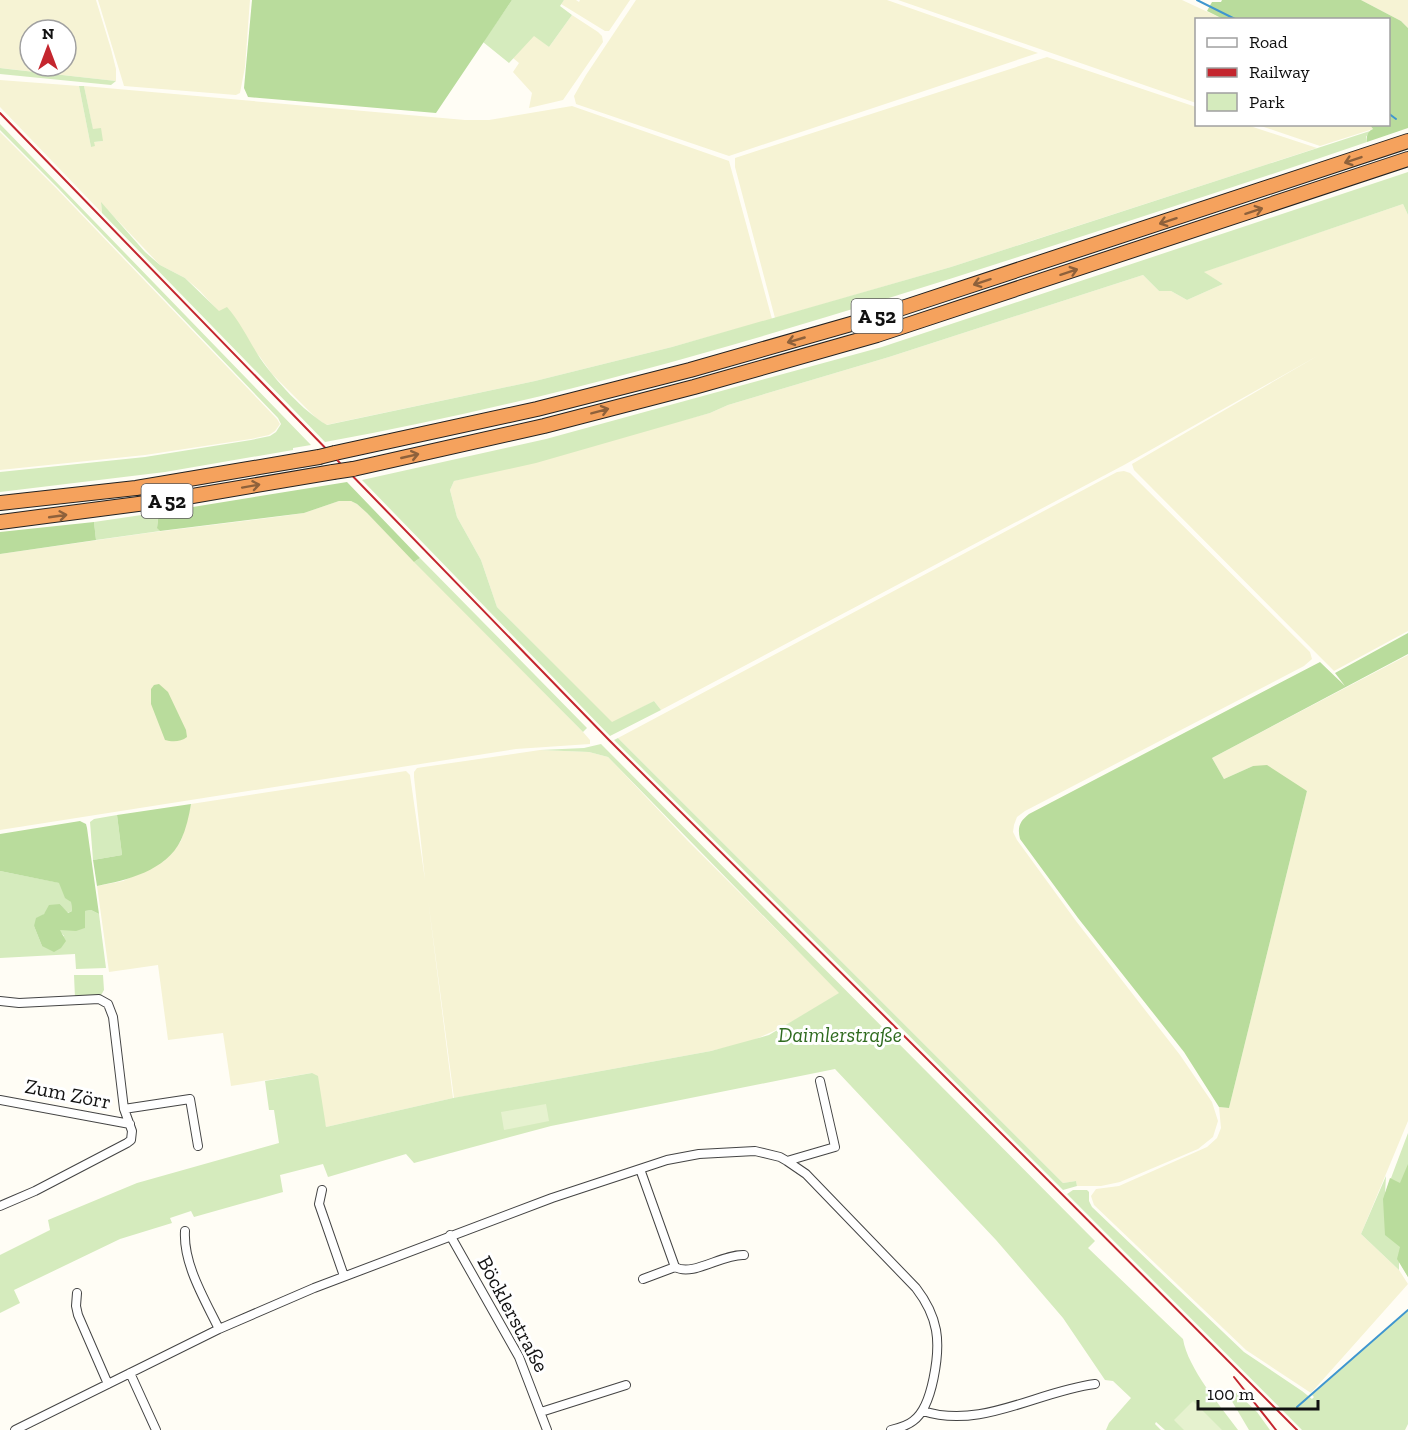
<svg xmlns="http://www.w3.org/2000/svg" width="1408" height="1430" viewBox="0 0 1408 1430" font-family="'Zilla Slab',serif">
<rect width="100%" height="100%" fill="#fffdf5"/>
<path fill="#f6f3d4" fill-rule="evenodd" d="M0 0H96L111 49 116 69V81L0 68ZM30 30H66V66H30Z
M98 0H250L245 67 240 93 236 95 124 86Z
M564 0H576L579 2 580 0H630L609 31H605L561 4Z
M636 0H887L1038 53 729 156 576 104 574 96 586 75Z
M898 0H1182L1223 19 1196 20V103Z
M1361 0H1408V28L1401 21Z
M572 15 598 32 602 36 603 42 563 100 529 108 532 93 513 72 519 63 513 58 534 35 549 47Z
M1047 57 1196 107V124L1247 125 1317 148 951 267 775 318 735 167V158Z
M0 80 79 86 91 147 94 142 103 141 93 130 84 86 465 120H489L572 106 729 161 772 319 672 347 535 381 326 425 316 418 272 374 260 357 200 291 185 278 160 265 101 203 102 213 0 107Z
M1370 124 1373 129 1320 146 1258 125Z
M0 132 57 189 277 419 280 424 275 431 269 435 251 439 145 455 0 470Z
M1403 204 1408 215V631L1334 671 1134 470 1132 464 1319 355 1124 465 661 710 654 701 612 723 497 607 481 560 457 517 450 490 454 481 710 413 728 405 889 357 1143 275 1159 291H1171L1187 300 1223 284 1203 272Z
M1124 471 1130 473 1310 652 1312 659 1304 666 1025 811 1017 817 1014 825 1013 832 1017 840 1076 921 1180 1055 1212 1102 1218 1121 1213 1137 1198 1149 1120 1182 1101 1186H1077L1076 1181 1063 1183 618 738 1117 472Z
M339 501H351L357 504 367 513 583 732 590 740V744L516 749 0 830V554L147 533 283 516 304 513Z
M1408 655V1121L1361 1234 1399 1270 1408 1284 1311 1393 1246 1350 1094 1205 1091 1196 1096 1189 1119 1186 1207 1147 1217 1138 1221 1128 1219 1107 1229 1108 1307 791 1253 766 1224 779 1212 758Z
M540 750 589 752 608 757 688 841 840 993 783 1027 749 1042 711 1051 454 1098 428 899 453 1098 326 1127 312 1073 231 1086 223 1033 168 1040 158 965 109 972 97 886 123 881 164 861 181 841 191 804 406 771 410 775 425 880 414 777V772L417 768Z"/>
<path fill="#d5ebbd" d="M512 0H564L560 6 572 15 549 47 534 36 509 63 483 42Z
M0 68 8 69 116 81 111 85 0 74Z
M79 86H84L93 129 101 128 103 141 94 142 95 146 91 147Z
M0 124 311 445 293 448V450L165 472 0 492V472L145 457 251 440 270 436 276 432 281 424 278 418 58 188 0 130Z
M1370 131 1366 137 1367 142C1250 182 1132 220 1015 258 788 331 559 400 325 442L102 213 101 202 145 252 160 265 185 278 219 311 227 307C241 323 249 341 260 358 276 381 303 411 327 425L535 381 672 347 951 267Z
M1408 172V215L1403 204 1204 272 1223 284 1187 300 1171 291H1159L1143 275 889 357 728 405 710 413 536 463 454 481 450 490 457 517 481 560 497 607 612 722 654 701 661 710 610 736 362 480 546 439 882 347Z
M162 512 158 519 157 527 160 531 96 540 94 522Z
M420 558 587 728 583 732 414 562Z
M618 738 1063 1183 1076 1181 1077 1186 1063 1190 614 740Z
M601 744 1095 1241 1088 1248 1183 1339C1188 1369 1220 1405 1238 1430H1165L1156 1422 1155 1424 1161 1430H1106L1109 1423 1131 1398 1113 1381 1105 1380 1063 1318 996 1240 835 1069 551 1126 414 1163 406 1154 328 1177 323 1164 280 1175 283 1192 194 1217 191 1211 170 1218 172 1223 120 1239 14 1290 20 1303 0 1313V1255L50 1230 48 1220 137 1183 279 1143 274 1110H269L265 1081 312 1073 318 1076 326 1127 453 1098 711 1051 769 1035 839 993 608 757 589 752 540 750 584 748Z
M117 815 122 855 93 860 90 822 94 819Z
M0 871 60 883 71 902 72 911 67 913 60 904 44 914 34 926 42 946 64 936 59 930 85 928 84 911 91 910 99 914 106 968 76 969 75 954 0 958Z
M74 975H103L104 990 100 997 75 998Z
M1408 1133V1277L1399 1261V1270L1361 1234 1386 1176 1385 1194Z
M1073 1190H1087L1089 1192V1201L1092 1207 1244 1352 1302 1391 1312 1399 1314 1397 1312 1395 1408 1310V1424L1405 1430H1302L1067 1194Z
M1237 1393 1257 1412 1270 1430H1249L1230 1398Z"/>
<path fill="#b9dc9c" d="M252 0H512L436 113 248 97 244 88Z
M1222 0H1361L1401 21 1408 28V128L1367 142C1366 136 1368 131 1373 129L1370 125 1388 124V20L1223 19 1207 11 1212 2H1221Z
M347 482 420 558 414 562 367 513 357 504 351 501H339L304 513 160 531 157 528 158 519 162 512Z
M94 522 96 540 0 554V532Z
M1408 633V654L1212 758 1224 779 1253 766 1267 765 1307 791 1229 1108 1219 1107 1184 1052 1078 918 1020 839C1017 827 1020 821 1029 814L1320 662 1345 686 1335 673Z
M159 684 168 692 186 730 187 737C181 742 172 742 165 740L151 704V689L154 685Z
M191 804C189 816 186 829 181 840 166 871 127 880 97 886L93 860 122 855 117 815Z
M80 821 86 824 87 828 99 914 91 910 85 911V928L76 931 60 930 66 941 61 948 54 952 42 946 34 926 36 918 44 914 49 905 60 904 68 913 72 911 71 902 65 898 59 883 0 871V834Z
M1408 1164V1277L1397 1259 1400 1247 1385 1235 1383 1199 1390 1178 1400 1183Z"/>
<path fill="#e6f2cf" d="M546 1104 549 1121 504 1130 501 1112Z
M1193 1401 1222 1430H1184L1174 1420Z"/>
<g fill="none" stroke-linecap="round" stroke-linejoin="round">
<path stroke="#3f96cf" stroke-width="2" d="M1197 0 1237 20
M1388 113 1396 119
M1297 1407 1408 1310"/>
<g stroke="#444" stroke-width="10">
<path id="street" d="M0 1001 19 1003 99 999 108 1004 113 1017 124 1109 132 1131 131 1140 127 1143 35 1191 0 1206
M0 1100 130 1124
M124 1109 190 1099 198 1146
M787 1161 835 1147 820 1081
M640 1169 675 1267C693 1277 722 1254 744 1255
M322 1190 319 1204 344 1276
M185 1231C183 1264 205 1300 219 1329
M450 1235 519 1357 547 1430
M643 1279 675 1267
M77 1293 76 1306 78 1315 108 1384
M130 1373 156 1430
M923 1411C981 1430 1038 1391 1095 1384
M541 1412 626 1385
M15 1430 219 1329 314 1288 552 1198 667 1160 699 1154 755 1151 780 1157 787 1161 806 1174 916 1288C926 1301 933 1314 936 1330 940 1352 933 1407 913 1421 907 1426 899 1428 891 1430"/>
</g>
<g stroke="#222" stroke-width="16">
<path id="highway" d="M335 453 537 409 690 370 872 318 1408 141
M353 469 544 426 694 387 877 335 1408 159
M0 503 136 488 319 457
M0 522 169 500 333 472"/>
</g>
<use href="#street" stroke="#fff" stroke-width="8"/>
<use href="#highway" stroke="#f5a25d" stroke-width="14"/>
<path stroke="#c4262e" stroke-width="2" d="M0 113 609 740 1297 1430
M1234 1377 1276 1430"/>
<g stroke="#222" stroke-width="16" stroke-linecap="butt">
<path id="highway-bridge" d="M319 457 335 453
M333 472 353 469"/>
</g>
<use href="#highway-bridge" stroke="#f5a25d" stroke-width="14"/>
</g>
<defs><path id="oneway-shaft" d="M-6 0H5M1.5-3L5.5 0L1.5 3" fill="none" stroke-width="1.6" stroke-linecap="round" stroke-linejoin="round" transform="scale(1.5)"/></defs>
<g stroke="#8e613b">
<use href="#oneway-shaft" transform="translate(1353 160) rotate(161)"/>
<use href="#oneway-shaft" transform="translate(1254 211) rotate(-18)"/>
<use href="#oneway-shaft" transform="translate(1168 221) rotate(162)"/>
<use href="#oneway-shaft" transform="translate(1069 272) rotate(-18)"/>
<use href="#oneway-shaft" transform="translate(982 282) rotate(162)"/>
<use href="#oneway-shaft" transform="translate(796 340) rotate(164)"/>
<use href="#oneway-shaft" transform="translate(600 411) rotate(-15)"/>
<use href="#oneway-shaft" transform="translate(410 456) rotate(-13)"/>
<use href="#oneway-shaft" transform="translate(251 486) rotate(-10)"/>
<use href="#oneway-shaft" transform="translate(58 516) rotate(-8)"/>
</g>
<g text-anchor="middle" stroke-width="6" stroke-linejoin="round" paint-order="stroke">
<g fill="#fff" stroke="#585858" stroke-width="1.5">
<rect x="851.5" y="299" width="51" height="34" rx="4.5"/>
<rect x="141.5" y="484" width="51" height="34" rx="4.5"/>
</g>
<g font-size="20" font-weight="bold" fill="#111">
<text x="877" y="323">A 52</text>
<text x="167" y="508">A 52</text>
</g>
<g font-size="21" font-style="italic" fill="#2f6b1f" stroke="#fff">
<text x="840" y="1042">Daimlerstraße</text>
</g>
<g font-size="21" fill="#111" stroke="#fff">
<text transform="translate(68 1094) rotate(11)" y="7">Zum Zörr</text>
<text transform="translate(513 1314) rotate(62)" y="7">Böcklerstraße</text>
</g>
</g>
<rect x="1195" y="18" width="195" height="108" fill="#ffffff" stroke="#a0a0a0" stroke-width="1.5"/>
<rect x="1207" y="38" width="30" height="9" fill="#ffffff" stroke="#a0a0a0" stroke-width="1.5"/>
<text x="1249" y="48" font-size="18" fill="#111111">Road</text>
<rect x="1207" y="68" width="30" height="9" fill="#c4262e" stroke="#a0a0a0" stroke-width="1.5"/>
<text x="1249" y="78" font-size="18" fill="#111111">Railway</text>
<rect x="1207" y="93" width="30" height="18" fill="#d5ebbd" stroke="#a0a0a0" stroke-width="1.5"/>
<text x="1249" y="108" font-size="18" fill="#111111">Park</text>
<g transform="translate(48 48)"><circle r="28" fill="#ffffff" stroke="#a0a0a0" stroke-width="1.5"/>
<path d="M0-4.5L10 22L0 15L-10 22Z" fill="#c4262e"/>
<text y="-9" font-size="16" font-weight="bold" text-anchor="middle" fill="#111111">N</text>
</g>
<path d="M1198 1400v9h120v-9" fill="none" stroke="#111111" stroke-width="3"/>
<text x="1207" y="1400" font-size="18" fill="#111111" stroke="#ffffff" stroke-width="4.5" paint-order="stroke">100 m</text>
</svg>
